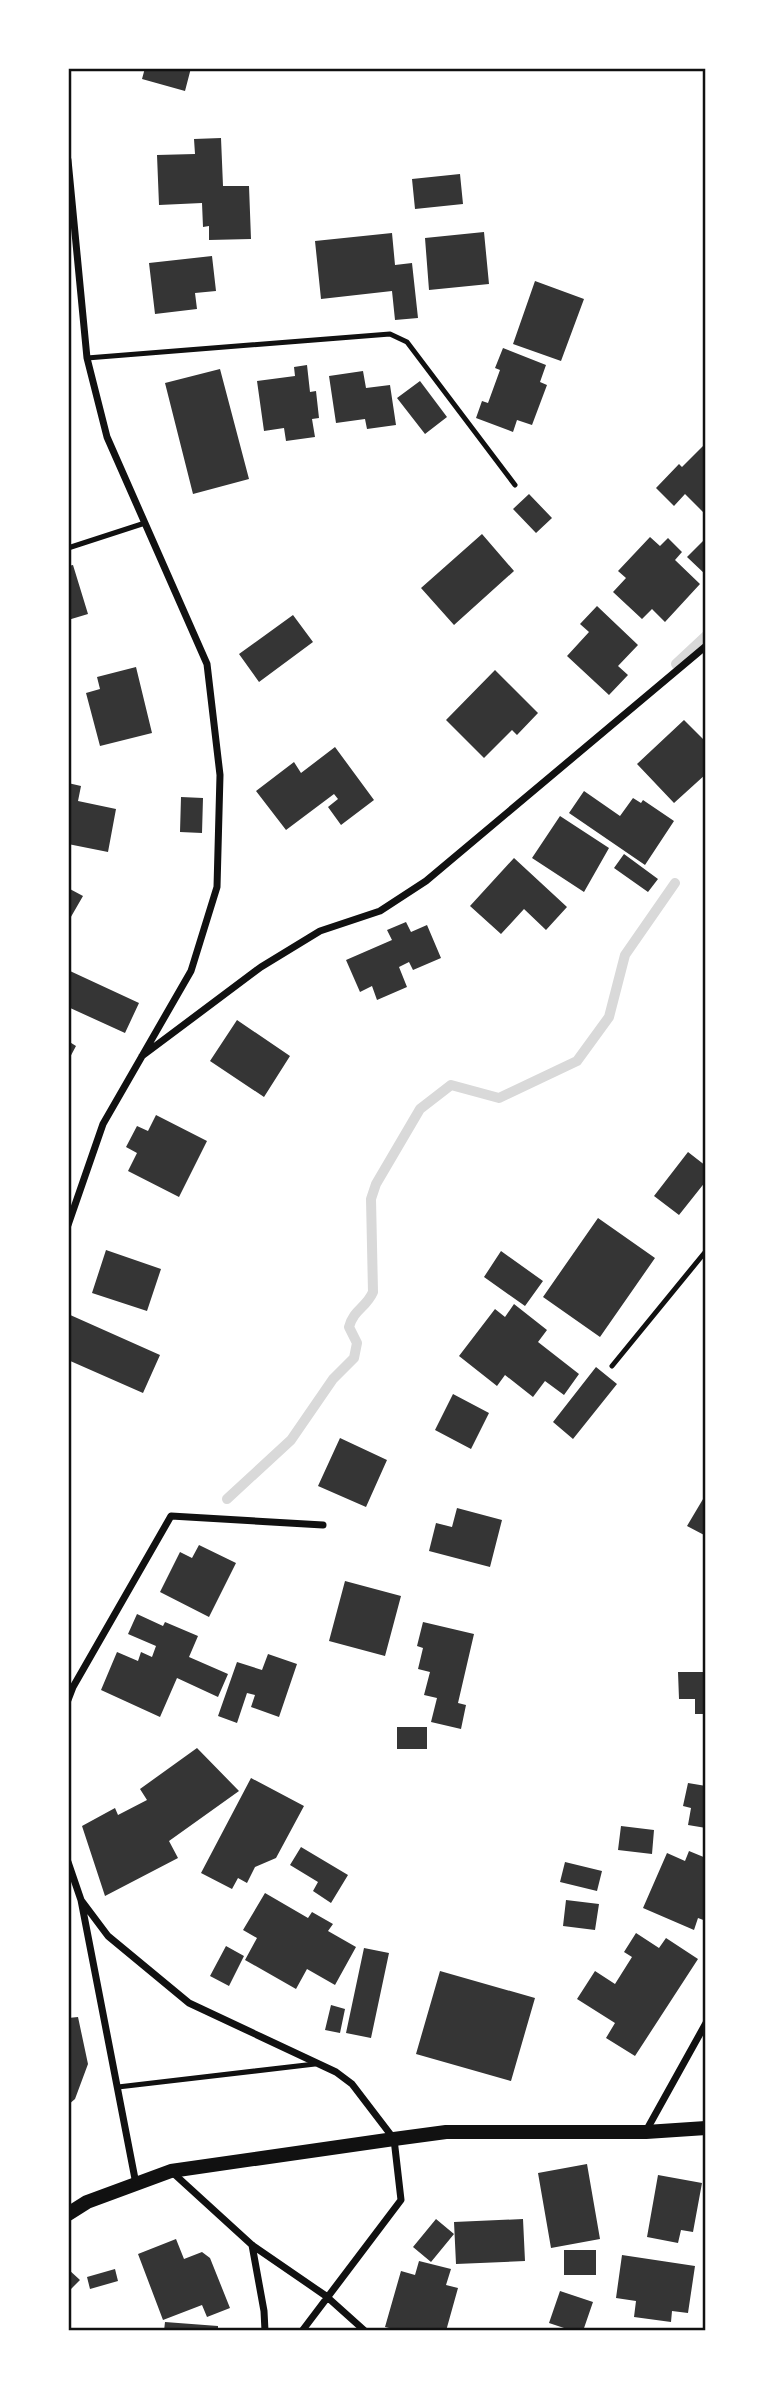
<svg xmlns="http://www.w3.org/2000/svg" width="774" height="2399" viewBox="0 0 774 2399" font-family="Ubuntu,sans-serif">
<rect width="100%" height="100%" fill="#fff"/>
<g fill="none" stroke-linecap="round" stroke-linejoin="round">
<path stroke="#d9d9d9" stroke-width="10" d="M676 664 706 636
M227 1499 291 1440 333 1379 354 1358 357 1343 349 1327C354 1309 366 1308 373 1292L371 1199 376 1184 420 1109 451 1085 499 1098 577 1061 609 1017 625 955 675 883"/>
</g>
<path fill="#353535" d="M145 68H191L185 91 142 79Z
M221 138 223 186H249L251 239 209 240V226L203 227 202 203 159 205 157 155 195 154 194 139Z
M460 174 463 204 415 209 412 179Z
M484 232 489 284 429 290 425 238Z
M392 233 395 265 412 263 418 318 395 320 392 291 321 299 315 241Z
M212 256 216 291 195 293 197 309 155 314 149 263Z
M535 281 584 299 561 361 513 344Z
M503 348 546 365 540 382 547 385 532 425 517 420 513 432 476 418 482 401 488 403 500 370 495 368Z
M307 365 310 392 316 391 319 418 312 419 315 437 286 441 284 428 264 431 257 381 295 376 294 367Z
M220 369 249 479 193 494 165 383Z
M363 371 366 388 390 385 396 425 367 429 365 419 336 423 329 376Z
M420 381 447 417 425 434 397 398Z
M706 443V515L685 494 674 506 656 488 679 464 682 467Z
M529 494 552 518 536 533 513 509Z
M482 534 514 571 454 625 421 588Z
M650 537 660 546 668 538 682 552 675 560 700 584 665 622 652 609 642 619 613 592 626 578 618 571Z
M704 540 706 541V575L687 557Z
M73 565 88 614 68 620V566Z
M597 606 638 645 618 666 628 675 609 695 567 656 589 632 580 624Z
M293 615 313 642 259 682 239 654Z
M136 667 152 733 100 746 86 693 100 689 97 677Z
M495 670 538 713 517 735 512 730 484 758 446 720Z
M684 720 706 742V774L674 803 637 764Z
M335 747 374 800 341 825 328 807 338 799 334 794 286 830 256 791 294 762 301 773Z
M68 783 81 786 78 801 116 809 108 852 68 844Z
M584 791 620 816 633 798 641 803 643 800 674 821 645 865 569 813Z
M181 797 203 798 202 833 180 832Z
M560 816 609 848 584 892 532 858Z
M624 854 658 879 648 892 614 868Z
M514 858 567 907 546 930 524 909 501 934 470 906Z
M68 888 83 896 68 922Z
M406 922 411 932 427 925 441 958 413 970 409 962 399 967 407 987 377 1000 372 986 360 992 346 960 392 940 387 930Z
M70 971 139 1003 125 1033 68 1007Z
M237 1020 290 1056 264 1097 210 1061Z
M68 1041 76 1046 68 1061Z
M156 1115 207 1141 179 1197 128 1171 137 1153 126 1147 137 1126 148 1131Z
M688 1152 706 1166V1181L679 1215 654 1196Z
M598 1218 655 1258 600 1337 543 1297Z
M106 1250 161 1269 147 1311 92 1293Z
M501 1251 543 1281 525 1306 484 1277Z
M514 1304 547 1330 538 1342 579 1374 564 1395 545 1381 533 1397 505 1375 497 1386 459 1356 495 1309 505 1317Z
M68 1314 160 1355 143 1393 68 1360Z
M596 1367 617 1384 573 1439 553 1422Z
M453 1394 489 1413 471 1449 435 1430Z
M340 1438 387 1460 366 1507 318 1486Z
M706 1494V1536L687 1526Z
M457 1508 502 1520 490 1567 429 1551 436 1523 452 1527Z
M199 1545 236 1563 209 1617 160 1592 180 1552 192 1558Z
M345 1581 401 1596 385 1656 329 1641Z
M137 1614 163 1626 165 1622 198 1636 189 1657 228 1674 218 1697 177 1678 160 1717 101 1690 117 1652 138 1661 141 1652 152 1657 156 1646 128 1634Z
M423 1622 474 1634 458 1703 466 1705 461 1729 431 1722 437 1698 424 1695 430 1672 418 1669 423 1648 417 1646Z
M268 1654 297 1664 279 1717 251 1707 255 1695 247 1693 237 1723 218 1716 237 1662 262 1670Z
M678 1672H706V1714H695V1699H679Z
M397 1727H427V1749H397Z
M197 1748 239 1791 169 1841 178 1858 105 1896 82 1826 115 1808 118 1815 147 1800 140 1789Z
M251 1778 304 1806 276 1858 255 1867 247 1883 238 1878 232 1889 201 1873Z
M688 1783 706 1786V1828L688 1825 691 1808 683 1806Z
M621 1826 654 1830 652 1854 618 1850Z
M301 1847 348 1875 331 1903 313 1891 318 1882 290 1865Z
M689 1851 706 1858V1921L698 1918 694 1930 643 1908 667 1853 685 1861Z
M565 1862 602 1871 597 1891 560 1882Z
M265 1893 308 1918 312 1912 333 1924 328 1931 356 1947 335 1985 307 1969 296 1989 245 1960 257 1938 243 1930Z
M566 1900 599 1904 595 1930 563 1926Z
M636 1933 659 1948 666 1938 698 1959 635 2056 606 2038 615 2023 577 1999 595 1971 615 1984 632 1957 624 1952Z
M226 1946 244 1956 229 1986 210 1976Z
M364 1948 389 1953 371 2038 346 2033Z
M440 1971 535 1998 511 2081 416 2054Z
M331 2005 345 2009 340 2033 325 2030Z
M78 2017 88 2064 75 2099 68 2105V2018Z
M587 2164 600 2239 551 2248 538 2173Z
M658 2175 702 2183 693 2232 681 2230 678 2243 647 2237Z
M436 2219 454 2234 431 2262 413 2247Z
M523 2219 525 2261 456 2264 454 2222Z
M176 2239 184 2259 202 2252 210 2258 230 2308 207 2317 202 2305 163 2320 138 2254Z
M564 2250H596V2275H564Z
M622 2255 695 2266 688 2313 672 2311 671 2322 634 2317 636 2301 616 2298Z
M419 2261 451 2269 446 2285 458 2288 446 2331H401L385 2327 401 2271 415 2275Z
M68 2269 80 2280 68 2292Z
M115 2269 118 2281 90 2289 87 2277Z
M560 2291 593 2302 583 2331H573L549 2323Z
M165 2322 218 2326V2331H164Z"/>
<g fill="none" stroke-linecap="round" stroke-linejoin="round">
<path stroke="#111" stroke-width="5" d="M87 358 390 334 407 342 515 485
M68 548 145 523
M612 1366 706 1251
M118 2087 315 2064"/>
<path stroke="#111" stroke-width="7" d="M68 160 87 358 107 437 207 664 220 775 217 887 191 971 103 1124 68 1225
M142 1056 261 967 320 931 380 911 426 881 706 646
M68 1700 73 1687 171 1516 323 1525
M68 1862 81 1900 136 2184
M81 1900 108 1936 189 2003 336 2072 352 2084 394 2139 401 2200 302 2331
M646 2131 706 2023
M172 2172 252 2245 326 2296 365 2331
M252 2245 264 2311 265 2331"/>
<path stroke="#111" stroke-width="14" d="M68 2214 87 2202 171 2171 394 2139 446 2132H646L706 2128"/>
</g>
<rect width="774" height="2399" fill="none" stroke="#ffffff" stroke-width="140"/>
<rect x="70" y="70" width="634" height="2259" fill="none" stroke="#111" stroke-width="2.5"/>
</svg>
